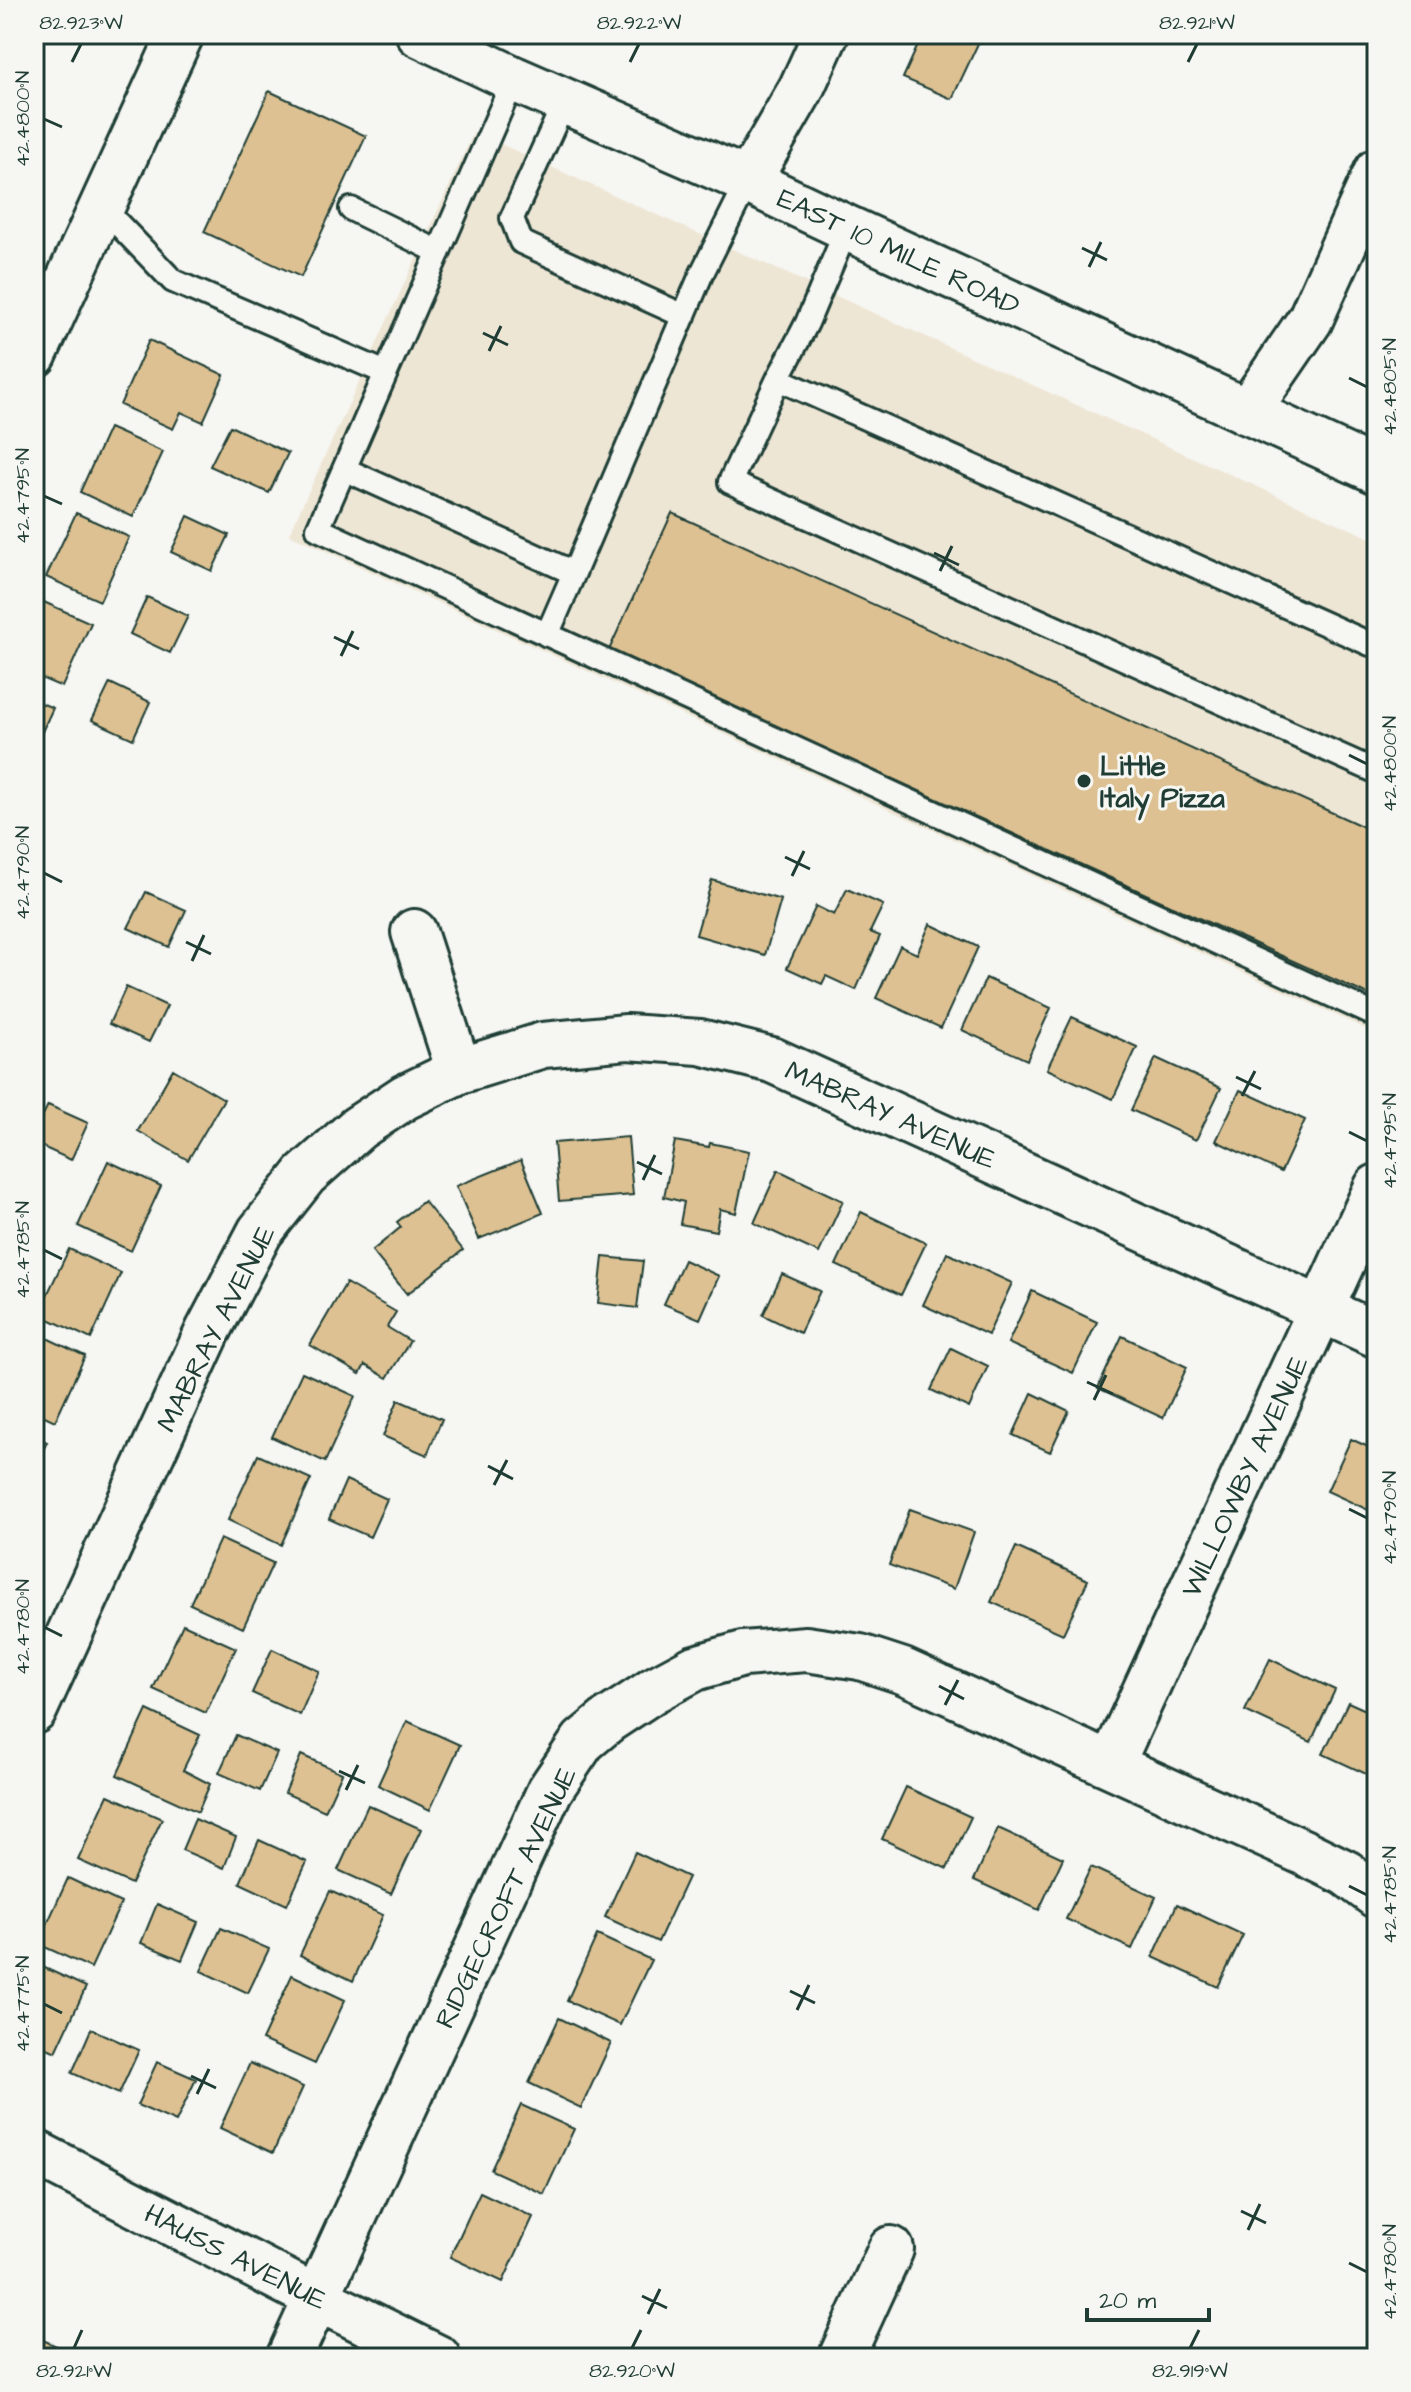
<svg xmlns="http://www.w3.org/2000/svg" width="1411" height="2392" viewBox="0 0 1411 2392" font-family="'Architects Daughter',sans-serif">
<rect width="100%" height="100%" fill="#f6f6f2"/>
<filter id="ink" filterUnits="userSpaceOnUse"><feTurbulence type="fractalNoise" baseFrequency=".0125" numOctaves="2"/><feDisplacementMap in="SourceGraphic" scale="16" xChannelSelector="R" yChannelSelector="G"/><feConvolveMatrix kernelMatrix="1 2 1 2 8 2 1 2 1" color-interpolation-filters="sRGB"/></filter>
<g filter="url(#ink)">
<path fill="#eee6d5" d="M474 132 1377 541V1034L289 534Z"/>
<path fill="#ddc192" stroke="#1f3d34" stroke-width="2" d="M923 34 982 35 952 99 903 78Z
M269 91 366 136 301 277 204 232Z
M149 340 224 375 203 422 181 412 173 429 120 405Z
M230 426 288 453 269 493 210 466Z
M109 428 163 452 133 517 80 492Z
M76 513 129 537 100 601 46 577Z
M672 513 1377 833V999L609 650Z
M188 516 229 535 212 571 171 552Z
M147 597 188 616 170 653 130 634Z
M37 599 91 623 62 687 34 675V606Z
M110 683 150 702 133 739 92 720Z
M34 700 53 708 34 749Z
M712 880 781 900 765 955 696 935Z
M847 889 883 905 870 932 880 936 856 990 826 976 822 984 787 968 816 906 834 915Z
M146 892 186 910 169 947 128 928Z
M930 924 978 947 941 1028 876 998 900 946 917 954Z
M34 956 41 959 34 975Z
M986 978 1051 1008 1027 1060 962 1030Z
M126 987 167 1006 149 1042 109 1024Z
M1072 1017 1137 1047 1113 1099 1047 1069Z
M1156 1058 1221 1088 1196 1140 1131 1110Z
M173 1069 224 1099 188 1160 138 1131Z
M1240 1090 1305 1120 1281 1172 1216 1141Z
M48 1105 88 1123 71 1160 34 1143V1133Z
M628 1137 633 1195 559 1201 554 1143Z
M675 1141 709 1147 710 1143 749 1151 736 1213 720 1209 716 1231 680 1224 684 1202 664 1197Z
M521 1160 543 1213 479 1239 456 1186Z
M108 1161 161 1186 131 1251 78 1226Z
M778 1170 843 1201 819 1253 754 1223Z
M424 1201 463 1250 407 1294 372 1251 401 1227 397 1222Z
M861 1212 926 1243 901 1295 836 1265Z
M69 1249 121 1273 91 1339 38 1314Z
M947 1253 1012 1283 988 1335 923 1305Z
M603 1257 643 1261 637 1308 598 1303Z
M684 1260 719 1276 700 1319 664 1304Z
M782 1274 820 1291 800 1333 763 1315Z
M346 1283 396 1312 387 1327 410 1341 387 1378 365 1365 360 1374 310 1345Z
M1032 1291 1097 1322 1073 1373 1008 1343Z
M34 1332 85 1356 55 1421 34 1411Z
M1122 1336 1187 1367 1163 1418 1098 1388Z
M951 1348 988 1366 969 1408 931 1390Z
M302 1372 355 1396 325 1462 272 1437Z
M1032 1393 1069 1411 1050 1452 1013 1435Z
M398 1400 442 1419 427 1455 383 1436Z
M34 1436 47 1442 34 1469Z
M1351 1439 1377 1451V1514L1327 1491Z
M258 1455 311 1479 281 1545 228 1520Z
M346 1480 387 1499 370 1537 329 1519Z
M910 1509 974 1532 954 1589 889 1565Z
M220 1539 273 1563 243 1628 190 1604Z
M1016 1547 1088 1580 1063 1634 991 1602Z
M183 1624 236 1648 206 1713 153 1689Z
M272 1649 319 1671 300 1715 252 1693Z
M1270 1659 1335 1690 1311 1742 1245 1711Z
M1348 1702 1377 1715V1779L1323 1754Z
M147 1710 200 1735 183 1770 210 1784 198 1812 117 1775Z
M407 1721 460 1745 430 1810 378 1785Z
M236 1735 277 1753 260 1791 219 1773Z
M301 1755 342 1773 325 1811 285 1793Z
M906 1787 971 1817 947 1869 882 1839Z
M108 1795 162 1819 131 1884 78 1860Z
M368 1805 421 1829 391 1894 338 1870Z
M195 1819 236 1837 224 1868 182 1850Z
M998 1828 1063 1858 1039 1910 974 1880Z
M259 1840 307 1862 287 1905 240 1883Z
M635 1852 688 1877 658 1942 605 1917Z
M1091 1867 1156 1897 1132 1949 1066 1919Z
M68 1878 121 1903 91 1968 38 1944Z
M330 1891 383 1915 353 1981 300 1955Z
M157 1904 198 1922 182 1960 141 1943Z
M1177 1904 1243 1935 1218 1987 1153 1957Z
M221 1928 269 1949 248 1993 201 1971Z
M597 1935 651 1960 620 2025 567 2001Z
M34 1963 86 1987 56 2052 34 2042Z
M292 1975 345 2000 315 2064 262 2040Z
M559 2018 611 2043 581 2108 529 2083Z
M91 2029 139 2050 119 2094 72 2073Z
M157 2062 196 2079 176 2122 137 2105Z
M250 2063 303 2087 273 2153 220 2128Z
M521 2105 574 2129 544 2194 491 2170Z
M480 2192 533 2217 503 2282 450 2257Z
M36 2337 77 2355 75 2358H34Z"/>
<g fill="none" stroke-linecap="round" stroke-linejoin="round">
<g stroke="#1f3d34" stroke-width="28">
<path id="lane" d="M514 79 318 529 1377 1016
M565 101 512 218 521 242 684 316
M102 207 173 281 386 373
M351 209 439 252
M847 228 807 323 778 379 730 482 1377 772
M778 379 1370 644
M344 469 574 573 701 275 748 181
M547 635 574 573"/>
</g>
<g stroke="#1f3d34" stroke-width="50">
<path id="street" d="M748 181 801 89 826 34
M34 355 181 34
M1247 412 1310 320 1377 171
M414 932 459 1071
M34 1711 208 1331 260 1232 305 1175 358 1128 405 1097 459 1071 543 1045 627 1037 700 1042 772 1060 1377 1335
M1111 1765 1377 1187
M34 2152 317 2298 438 2358
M289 2358 550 1790 583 1741 607 1721 654 1690 695 1668 743 1654 806 1649 860 1657 903 1671 1305 1853 1346 1873 1377 1896
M841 2358 891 2249"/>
</g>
<g stroke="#1f3d34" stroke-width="50">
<path id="secondary" d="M419 34 514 79 748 181 847 228 1377 471"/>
</g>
<use href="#lane" stroke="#f6f6f2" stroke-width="22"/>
<use href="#street" stroke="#f6f6f2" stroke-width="44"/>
<use href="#secondary" stroke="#f6f6f2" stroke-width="44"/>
</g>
</g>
<path fill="none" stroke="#1f3d34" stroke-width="3" d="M72 62 81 44M630 62 639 44M1188 62 1197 44M44 119 62 127M1082 248 1107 260M1089 267 1101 242M483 333 508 345M489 351 501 326M1349 378 1367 387M44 496 62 504M934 553 959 565M940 571 952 546M334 637 359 649M341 656 353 631M1349 755 1367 764M785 857 810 869M44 873 62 882M792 876 804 851M186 942 211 954M192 961 204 935M1236 1077 1261 1089M1242 1096 1255 1071M1349 1132 1367 1141M637 1162 662 1174M643 1180 655 1155M44 1250 62 1259M1087 1382 1113 1394M1094 1400 1106 1375M488 1466 513 1479M494 1485 507 1460M1349 1509 1367 1518M44 1627 62 1636M939 1686 964 1699M945 1705 958 1680M339 1771 365 1783M346 1790 358 1765M1349 1886 1367 1895M790 1991 815 2003M44 2004 62 2013M797 2010 809 1985M191 2076 216 2088M197 2094 209 2069M1241 2211 1266 2223M1248 2230 1260 2204M1349 2263 1367 2272M642 2296 667 2308M648 2314 660 2289M74 2348 82 2330M632 2348 641 2330M1190 2348 1199 2330"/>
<circle fill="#1f3d34" stroke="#f6f6f2" stroke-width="3" cx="1084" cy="781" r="8"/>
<g text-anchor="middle" stroke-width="6" stroke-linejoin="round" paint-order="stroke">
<g font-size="28" fill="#1f3d34" stroke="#f6f6f2">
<text transform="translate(899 251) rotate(25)" y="10">EAST 10 MILE ROAD</text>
<text transform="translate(891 1114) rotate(24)" y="10">MABRAY AVENUE</text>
<text transform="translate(215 1328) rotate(-63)" y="10">MABRAY AVENUE</text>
<text transform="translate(1244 1476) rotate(-65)" y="10">WILLOWBY AVENUE</text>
<text transform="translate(505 1897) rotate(-64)" y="10">RIDGECROFT AVENUE</text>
<text transform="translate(236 2256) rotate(27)" y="10">HAUSS AVENUE</text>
</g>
<g font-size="28" font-weight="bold" fill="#1f3d34" stroke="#f6f6f2" text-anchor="start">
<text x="1100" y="775">Little<tspan x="1100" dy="32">Italy Pizza</tspan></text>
</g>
</g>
<rect width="1411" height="2392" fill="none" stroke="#f6f6f2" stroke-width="88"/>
<path d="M1087 2308v12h122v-12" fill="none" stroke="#1f3d34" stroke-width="4"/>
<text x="1099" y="2308" font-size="24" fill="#1f3d34" stroke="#f6f6f2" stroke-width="6" paint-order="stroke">20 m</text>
<rect x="44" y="44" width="1323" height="2304" fill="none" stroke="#1f3d34" stroke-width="3"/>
<g font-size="20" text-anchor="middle" fill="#1f3d34">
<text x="81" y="29">82.923°W</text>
<text x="639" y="29">82.922°W</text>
<text x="1197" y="29">82.921°W</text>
<text transform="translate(22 119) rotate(-90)" y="7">42.4800°N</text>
<text transform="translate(1389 387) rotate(-90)" y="7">42.4805°N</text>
<text transform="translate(22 496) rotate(-90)" y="7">42.4795°N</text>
<text transform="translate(1389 764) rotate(-90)" y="7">42.4800°N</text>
<text transform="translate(22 873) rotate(-90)" y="7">42.4790°N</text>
<text transform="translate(1389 1141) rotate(-90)" y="7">42.4795°N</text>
<text transform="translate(22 1250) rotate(-90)" y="7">42.4785°N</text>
<text transform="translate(1389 1518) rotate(-90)" y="7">42.4790°N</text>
<text transform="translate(22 1627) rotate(-90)" y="7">42.4780°N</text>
<text transform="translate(1389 1895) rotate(-90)" y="7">42.4785°N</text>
<text transform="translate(22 2004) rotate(-90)" y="7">42.4775°N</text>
<text transform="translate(1389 2272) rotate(-90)" y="7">42.4780°N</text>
<text x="74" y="2377">82.921°W</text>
<text x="632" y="2377">82.920°W</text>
<text x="1190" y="2377">82.919°W</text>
</g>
</svg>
